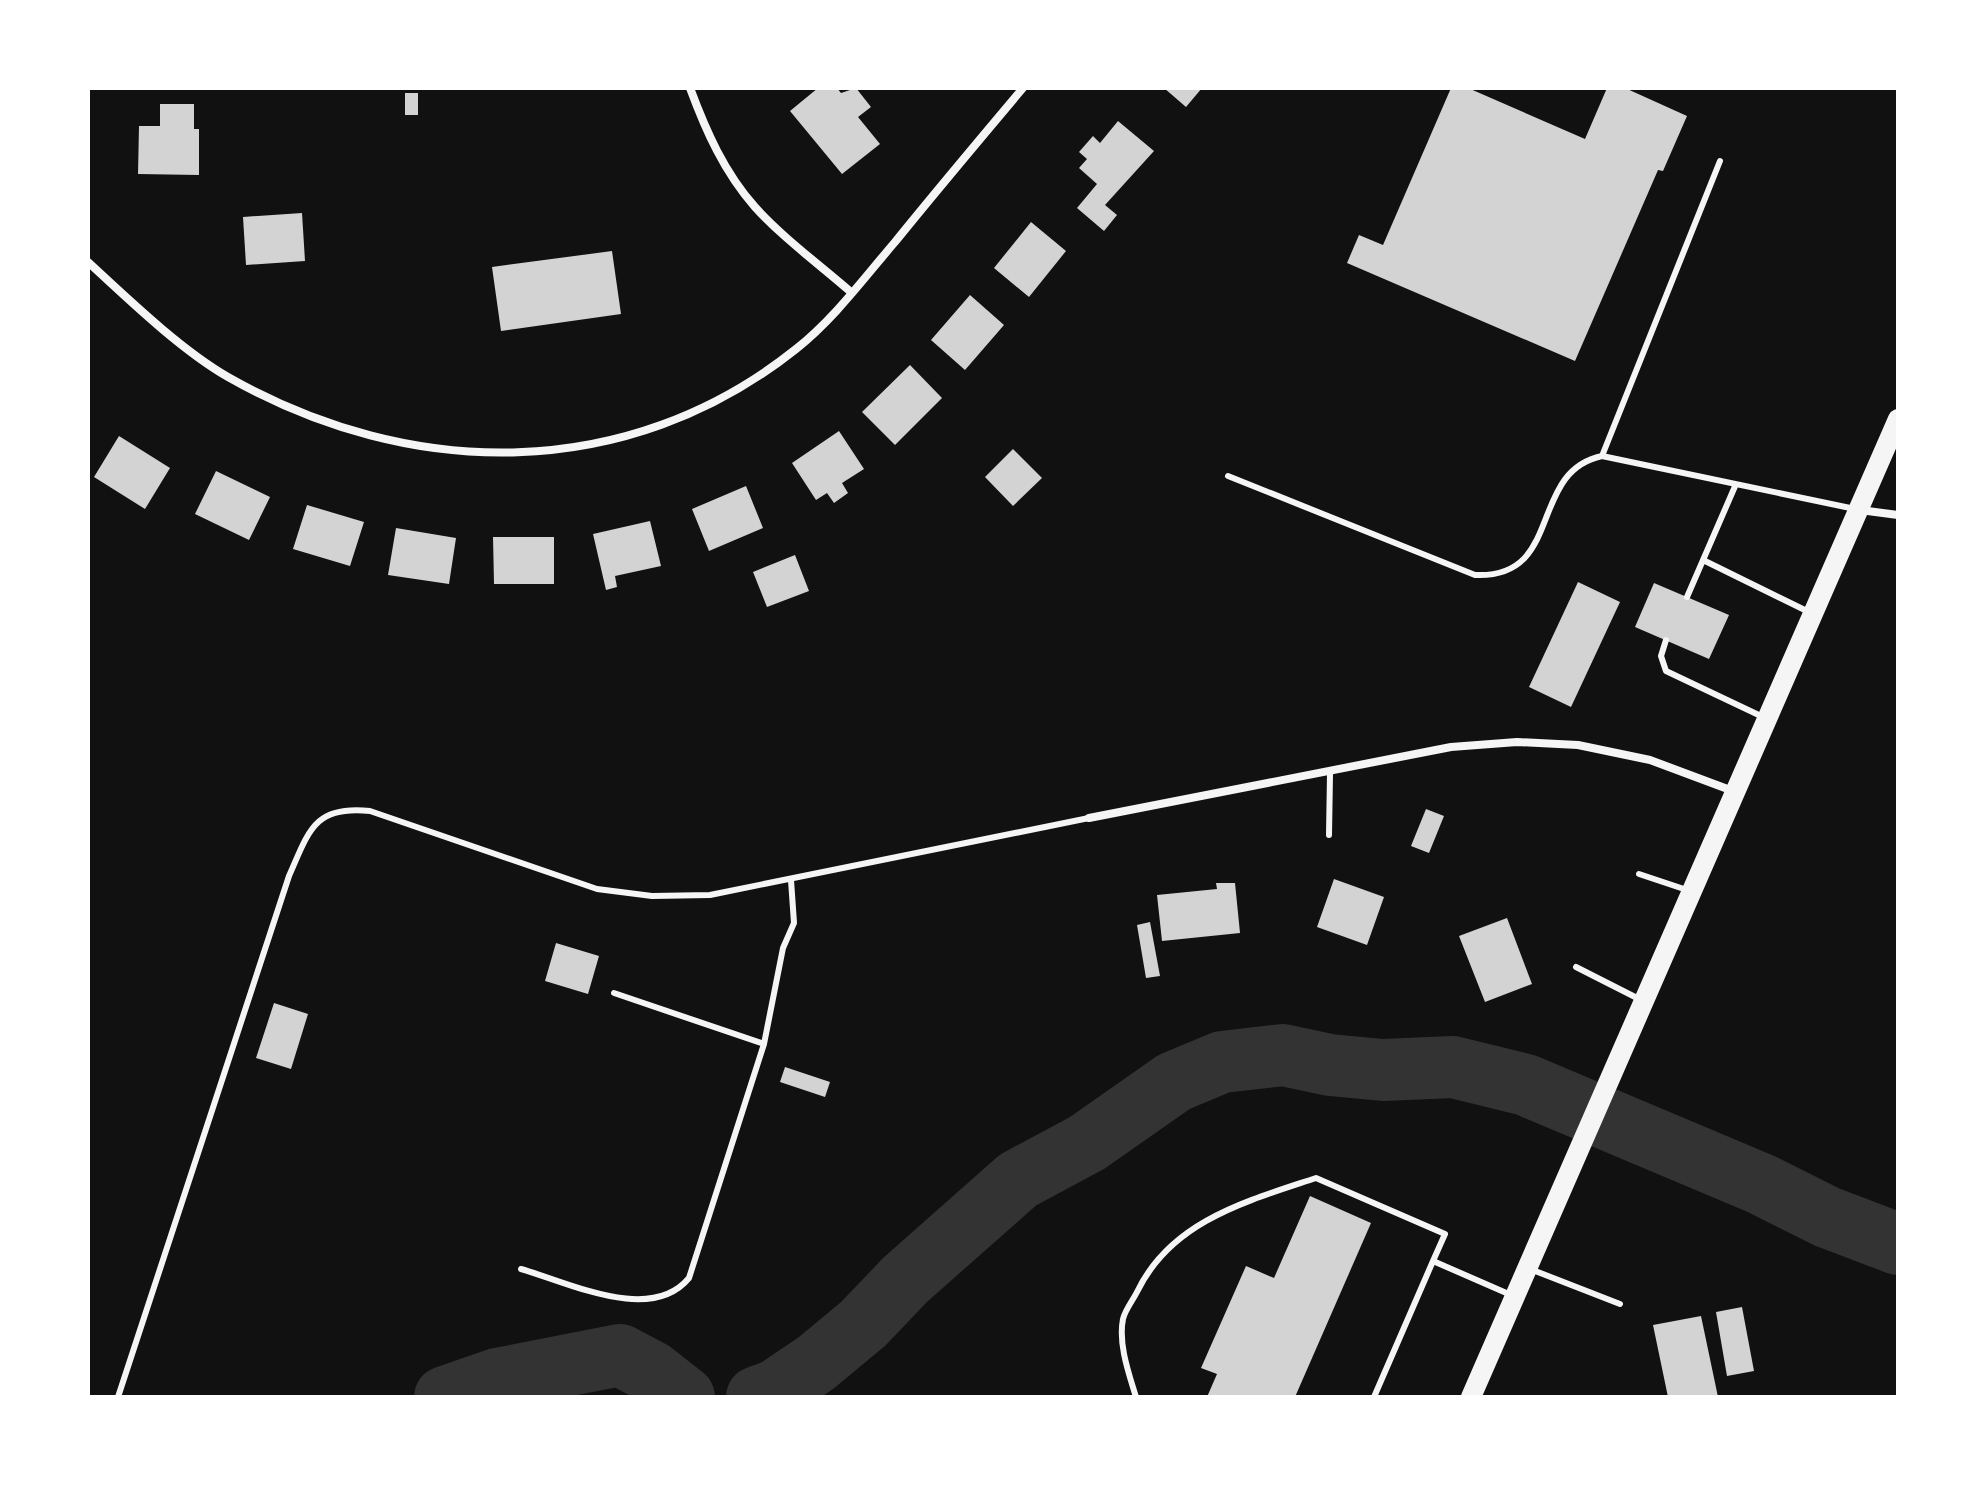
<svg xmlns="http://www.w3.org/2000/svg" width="1986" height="1485" viewBox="0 0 1986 1485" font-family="'Titillium Web',sans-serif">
<rect width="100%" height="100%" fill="#111"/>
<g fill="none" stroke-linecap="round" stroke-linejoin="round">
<path stroke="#333" stroke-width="62" d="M445 1397 497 1379 620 1355 652 1372 684 1397
M757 1397 776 1390 816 1363 863 1324 905 1280 1018 1180 1087 1143 1174 1082 1222 1062 1283 1055 1330 1065 1383 1070 1453 1067 1526 1085 1761 1184 1827 1217 1898 1244"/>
</g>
<path fill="#d3d3d3" d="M818 88H837L841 93 856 88 871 107 858 117 880 144 842 174 790 111Z
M1164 88H1202L1186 107Z
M1451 88H1468L1585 139 1607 88H1625L1687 116 1663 171 1658 170 1575 361 1347 263 1359 235 1383 245Z
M405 93H418V115H405Z
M160 104H194V129H199V175L138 174 139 126H160Z
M1118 121 1154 151 1105 205 1117 215 1104 231 1077 208 1097 184 1079 168 1087 159 1079 152 1093 136 1100 143Z
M302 213 305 261 246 265 243 217Z
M1031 222 1066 251 1029 297 994 268Z
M612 251 621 314 501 331 492 267Z
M970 295 1004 325 965 370 931 340Z
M910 365 942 398 895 445 862 412Z
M839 431 864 469 842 483 848 493 834 503 827 493 816 500 792 463Z
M119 436 170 468 145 509 94 477Z
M1013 449 1042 478 1013 506 985 477Z
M216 471 270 497 249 540 195 514Z
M746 486 763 528 709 551 692 509Z
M307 505 364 522 350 566 293 549Z
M650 521 661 566 615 576 617 587 606 590 593 534Z
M396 528 456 538 449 584 388 575Z
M493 537H554V584H494Z
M795 555 809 591 767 607 753 572Z
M1578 582 1620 602 1571 707 1529 687Z
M1654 583 1729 615 1709 659 1635 627Z
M1426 809 1444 816 1429 853 1411 846Z
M1334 879 1384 897 1367 945 1317 927Z
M1216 883H1235L1240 933 1162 941 1157 895 1217 889Z
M1507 918 1532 984 1485 1002 1459 936Z
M1150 922 1160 976 1146 978 1137 925Z
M556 943 599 956 588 994 545 981Z
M274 1003 308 1014 291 1069 256 1058Z
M785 1067 830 1082 825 1097 780 1082Z
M1310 1196 1371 1223 1295 1397H1207L1217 1374 1201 1368 1246 1266 1274 1278Z
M1742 1307 1754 1371 1727 1376 1716 1312Z
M1701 1316 1718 1397H1668L1653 1325Z"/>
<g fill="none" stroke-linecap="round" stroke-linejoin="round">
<path stroke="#f5f5f5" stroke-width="6" d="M1602 456 1720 161
M1228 476 1475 575C1565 579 1527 472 1602 456L1855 509
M1703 560 1811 613
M1687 597 1736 484
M1666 640 1661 656 1666 671 1763 717
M1329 835 1330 774
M1639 874 1687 890
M1576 967 1641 1000
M614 993 764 1044
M521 1269C570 1283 651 1324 689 1278L764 1044 783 948 794 923 791 880
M1530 1269 1620 1304
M118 1397 289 876C309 831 314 805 370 811L597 889 652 896 710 895 1089 818
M1136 1397C1129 1374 1118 1344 1123 1319 1125 1310 1133 1300 1137 1292 1171 1221 1247 1201 1316 1178L1445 1234 1433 1261
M1374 1397 1433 1261 1511 1295"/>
<path stroke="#f5f5f5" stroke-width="8" d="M690 88C706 131 724 172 755 207 783 238 820 265 852 293
M88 262C128 299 181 350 228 377 411 481 628 483 796 349 834 319 864 278 895 242 937 190 980 139 1023 88
M1860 510 1898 515
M1089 818 1451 747 1517 742 1578 745 1650 760 1733 791"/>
<path stroke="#f5f5f5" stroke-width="20" d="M1471 1397 1898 419"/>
</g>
<rect width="1986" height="1485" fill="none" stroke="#ffffff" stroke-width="180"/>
</svg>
